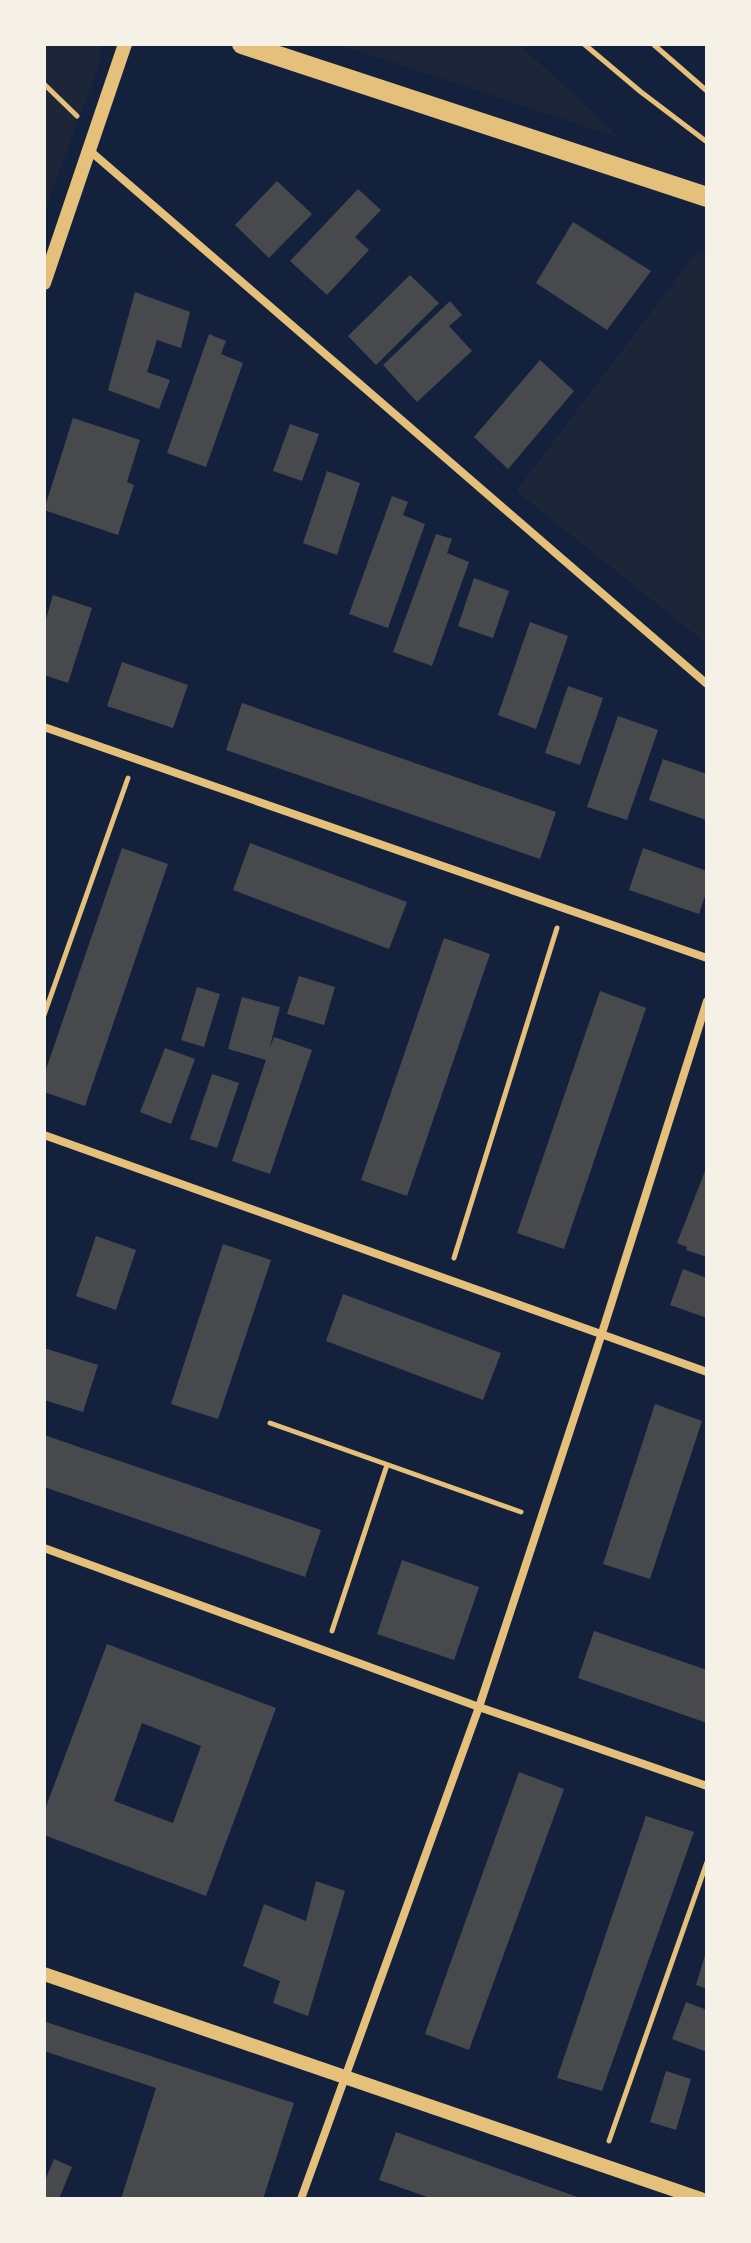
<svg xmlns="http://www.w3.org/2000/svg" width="751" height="2243" viewBox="0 0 751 2243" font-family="Signika,sans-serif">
<rect width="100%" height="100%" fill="#14213d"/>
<path fill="#1d2539" d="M44 44H99L101 60 44 212Z
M338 44H519L620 138Z
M698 250 707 256V644L516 491Z"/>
<path fill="#48494c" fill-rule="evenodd" d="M277 181 312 214 269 258 235 225Z
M358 189 381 210 355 237 369 250 327 295 290 261Z
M573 222 651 271 607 330 536 283Z
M410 275 439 303 376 365 348 336Z
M135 292 190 312 181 348 157 340 147 372 170 380 159 409 108 390Z
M450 301 462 315 449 326 472 351 417 402 383 365Z
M209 334 226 341 221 354 243 363 206 467 167 453Z
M540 360 574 391 508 469 474 437Z
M73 418 140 440 127 482 134 485 118 535 44 510Z
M290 424 319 434 302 481 273 471Z
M327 471 360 483 337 555 303 543Z
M392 496 408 502 403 515 425 524 388 628 349 614Z
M436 534 452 539 447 553 469 562 432 666 393 652Z
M474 578 509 591 493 638 458 626Z
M53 595 92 608 68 683 44 675V626Z
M530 622 568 636 536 729 498 715Z
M122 662 188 685 173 728 107 706Z
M568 686 603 698 580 765 545 753Z
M242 703 556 812 540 859 226 750Z
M618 716 658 730 627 820 587 807Z
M663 759 707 774 706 820 649 800Z
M250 843 407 902 389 949 233 890Z
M122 848 168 864 85 1106 44 1092V1075Z
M643 848 707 871V890L699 914 629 890Z
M444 938 490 954 407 1196 361 1180Z
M299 976 335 987 324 1025 287 1014Z
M197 987 220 994 204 1047 181 1040Z
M600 991 646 1008 564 1249 517 1233Z
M242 997 280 1007 269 1050 274 1037 312 1050 270 1174 232 1161 266 1060 228 1049Z
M165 1048 195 1059 171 1124 140 1112Z
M212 1074 239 1083 217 1148 190 1139Z
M707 1166V1257L686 1250 687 1247 677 1243Z
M96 1236 136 1250 116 1310 76 1296Z
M223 1244 271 1260 218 1419 171 1404Z
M683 1269 707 1278V1318L670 1305Z
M343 1294 501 1353 483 1400 326 1341Z
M44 1348 98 1365 83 1412 44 1400Z
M655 1404 702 1421 650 1579 603 1564Z
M44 1435 321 1530 305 1577 44 1487Z
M402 1560 479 1587 454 1660 377 1634Z
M594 1631 707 1670V1723L578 1678Z
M107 1644 276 1708 206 1896 44 1835V1812ZM142 1723 201 1746 173 1823 114 1801Z
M519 1772 564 1789 469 2050 425 2034Z
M646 1816 694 1832 602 2091 557 2078Z
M316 1881 345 1891 308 2016 273 2003 280 1981 243 1966 264 1904 306 1921Z
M706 1952H707V1989L696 1985Z
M686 2002 707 2010V2052L672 2039Z
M46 2022 294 2103 263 2199H121L156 2088 44 2051V2029Z
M666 2071 691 2079 676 2130 650 2122Z
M396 2132 583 2199H433L379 2180Z
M54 2159 72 2167 59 2199H44V2183Z"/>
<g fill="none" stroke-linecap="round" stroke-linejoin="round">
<path stroke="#e5c07b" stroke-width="5" d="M584 44 641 92 707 142
M653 44 707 91
M44 84 77 116
M44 1015 128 778
M454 1258 557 928
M270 1423 521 1512
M332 1631 387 1465
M609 2141 707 1862"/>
<path stroke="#e5c07b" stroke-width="8" d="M89 150 707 684
M44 727 707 958
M44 1135 707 1372
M44 1548 479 1707 707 1786
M301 2199 479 1707 601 1336 707 1001"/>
<path stroke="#e5c07b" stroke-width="14" d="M44 283 125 44
M44 1974 701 2199"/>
<path stroke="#e5c07b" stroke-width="20" d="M242 44 707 197"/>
</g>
<rect width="751" height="2243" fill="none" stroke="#f6f1e7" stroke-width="92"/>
</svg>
